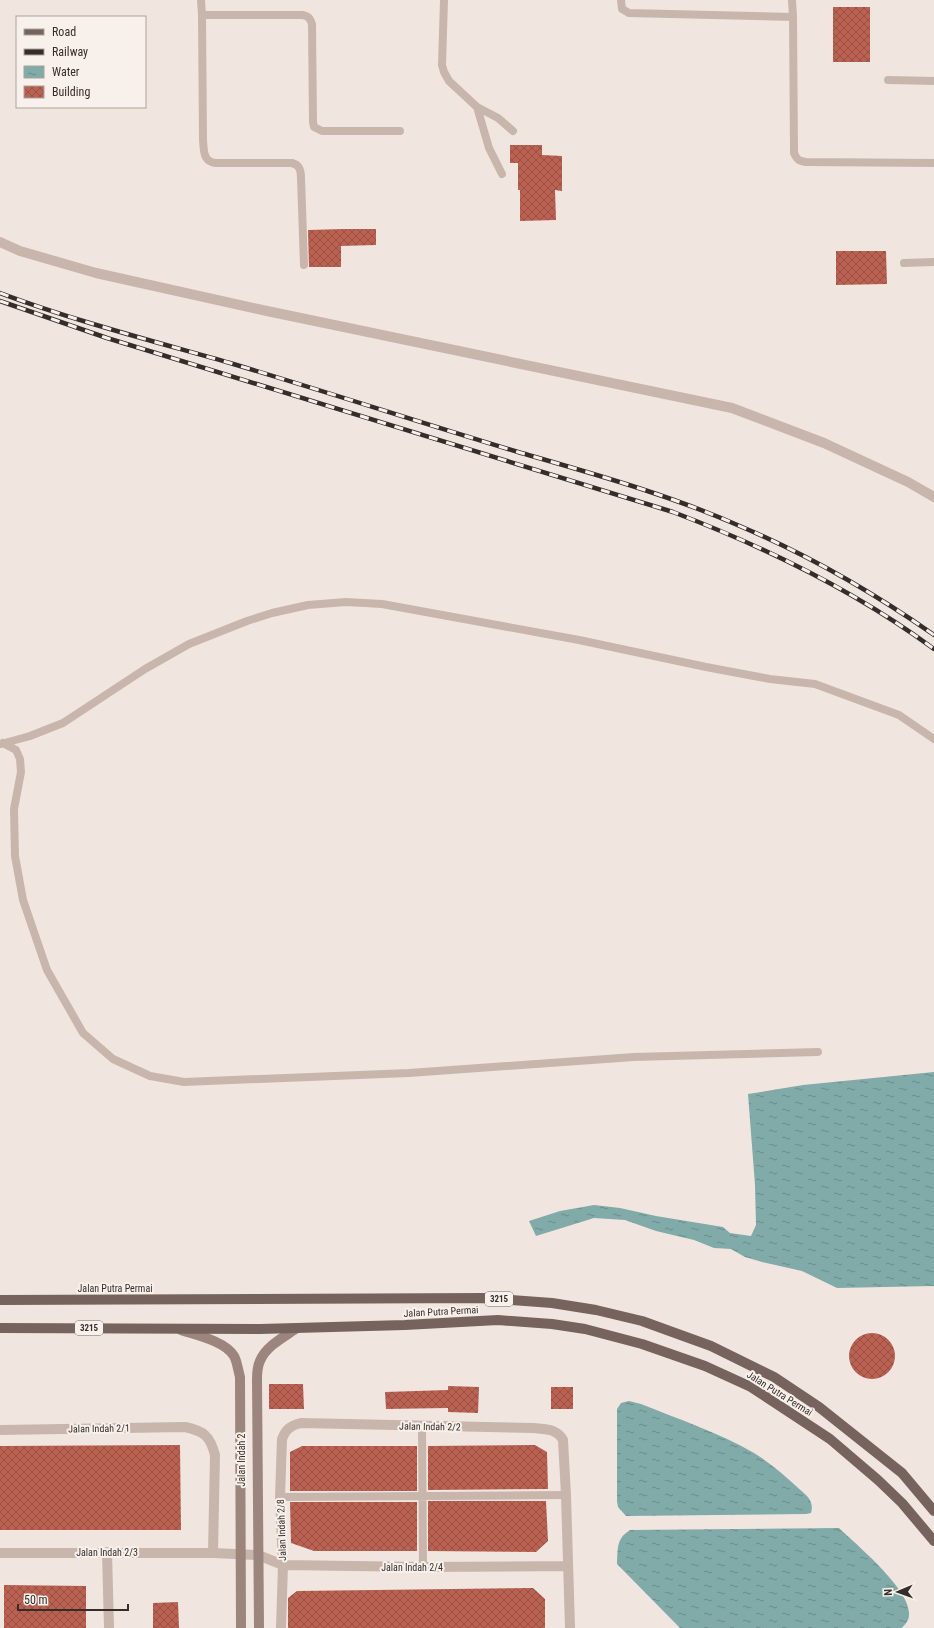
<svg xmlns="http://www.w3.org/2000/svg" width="934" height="1628" viewBox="0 0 934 1628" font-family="'Roboto Condensed',sans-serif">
<defs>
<pattern id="water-ripples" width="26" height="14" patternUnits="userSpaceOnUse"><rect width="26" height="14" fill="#80aba8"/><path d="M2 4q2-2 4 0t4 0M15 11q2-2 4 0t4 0" fill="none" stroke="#6a8c89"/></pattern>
<pattern id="building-cross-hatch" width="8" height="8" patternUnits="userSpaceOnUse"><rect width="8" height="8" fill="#bb6152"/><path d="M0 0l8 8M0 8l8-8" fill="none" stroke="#995044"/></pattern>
</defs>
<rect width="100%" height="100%" fill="#f1e6df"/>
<path fill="url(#water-ripples)" d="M934 1072V1286L837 1288 802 1271 762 1262 745 1257 731 1249 714 1248 694 1240 656 1231 625 1220 594 1218 536 1236 529 1221 560 1211 594 1205 620 1208 656 1216 723 1227 730 1233 751 1236 756 1225 755 1185 748 1094 803 1085Z
M629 1401 641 1404C678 1419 720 1433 754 1453 769 1462 783 1474 796 1486 804 1494 815 1499 811 1513L806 1514 626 1516 618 1507 617 1501V1409L621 1403Z
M839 1528C857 1545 912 1591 909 1615 909 1621 905 1624 902 1628H680L617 1564C618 1548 616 1539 630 1530Z"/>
<path fill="url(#building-cross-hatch)" d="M833 7H870V62H833Z
M510 145H542V155L562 156V191L555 190 556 220 520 221V190H518V163H510Z
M343 229H376V245L341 246V267H309L308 230Z
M836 251H886L887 284 836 285Z
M849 1356a23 23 0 1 1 46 0a23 23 0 1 1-46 0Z
M269 1384H303L304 1409H269Z
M448 1386 479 1387 478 1413 448 1412V1408L386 1409 385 1392 448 1390Z
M551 1387H573V1409H551Z
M180 1445 181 1530H0V1446Z
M535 1445 547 1452 548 1489 428 1490V1446Z
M302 1446H417V1491H290V1452Z
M428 1501H546L548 1541 536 1552 428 1551Z
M290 1502H417V1551H314L291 1543Z
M4 1585 86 1586V1628H4Z
M533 1588 545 1599V1628H288V1598L297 1591Z
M178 1602 179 1628H153V1603Z"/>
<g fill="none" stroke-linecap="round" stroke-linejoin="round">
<path stroke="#c8b6ac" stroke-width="8" d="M201 0 202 15 203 140C204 151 203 161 215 163H292C300 165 301 171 301 178L304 265
M444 0 442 65 444 72 449 81 477 107 489 148 502 174
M621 0 622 9 629 13 793 17 792 0
M202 15H303C308 16 310 18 312 24L313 122 314 127 322 131H400
M793 17 794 153C797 160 799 161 806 162L934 163
M888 80 934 81
M477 107 498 118 513 131
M904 263 934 262
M3 743 16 750 20 759 21 772 14 809 15 856 23 900 47 970 83 1033 113 1059 150 1076 184 1082 409 1073 634 1057 818 1052
M1 744 30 736 63 723 145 669 189 644 247 621 272 613 308 605 346 602 382 604 579 640 706 667 770 679 815 684 899 715 934 739
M422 1426 423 1567
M280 1497 566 1495"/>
<path stroke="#c8b6ac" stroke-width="10" d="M0 242 20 251 96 273 267 311 732 408 824 443 908 482 934 497
M0 1430 185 1427C204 1431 210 1436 215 1455L213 1553
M107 1552 109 1628
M0 1553H213L258 1555 283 1565 423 1567 568 1566
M281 1628 283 1565 280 1497 282 1439C286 1429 290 1426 301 1423L533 1428C546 1429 557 1429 563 1440L566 1495 570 1628"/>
<path stroke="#9b857d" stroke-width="10" d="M181 1330C196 1335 225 1341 234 1356 237 1361 238 1370 240 1377L241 1628
M259 1628 257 1380C257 1374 257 1367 260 1361 266 1346 284 1337 297 1328"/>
<path stroke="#77635d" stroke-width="10" d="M0 1300 483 1298 552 1303 596 1310 642 1321 711 1346 774 1377 819 1407 902 1473 934 1511
M0 1328 260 1329 405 1325 498 1320 552 1324 585 1329 642 1344 705 1366 751 1387 830 1439 878 1480 902 1503 934 1541"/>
<g stroke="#362d2a" stroke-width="4.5">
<path id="rail" d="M0 293C75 321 153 341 230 363 327 392 422 423 518 452 594 474 670 495 742 527 810 556 874 593 934 635
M0 301 107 338 673 512C765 547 854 590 934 649"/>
</g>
<use href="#rail" stroke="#f8f1eb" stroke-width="3" stroke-dasharray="9" stroke-linecap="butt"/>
</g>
<g text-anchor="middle" stroke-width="4" stroke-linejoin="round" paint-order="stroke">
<g fill="#f8f1eb" stroke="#706864" stroke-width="1">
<rect x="485" y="1292" width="28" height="14" rx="3"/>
<rect x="75" y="1321" width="28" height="14" rx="3"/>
</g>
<g font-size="9" font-weight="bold" fill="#362d2a">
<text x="499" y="1302">3215</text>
<text x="89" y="1331">3215</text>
</g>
<g font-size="10" fill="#362d2a" stroke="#f8f1eb">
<text x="115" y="1292">Jalan Putra Permai</text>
<text transform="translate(441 1311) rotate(-3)" y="4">Jalan Putra Permai</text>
<text transform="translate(780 1393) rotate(32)" y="4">Jalan Putra Permai</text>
<text transform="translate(430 1426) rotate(1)" y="4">Jalan Indah 2/2</text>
<text transform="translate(99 1428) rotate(-1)" y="4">Jalan Indah 2/1</text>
<text transform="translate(241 1460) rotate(-90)" y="4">Jalan Indah 2</text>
<text transform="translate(281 1530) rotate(-92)" y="4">Jalan Indah 2/8</text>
<text x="107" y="1556">Jalan Indah 2/3</text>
<text x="412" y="1571">Jalan Indah 2/4</text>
</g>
</g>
<rect x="16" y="16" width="130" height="92" fill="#f8f1eb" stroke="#aaa39e"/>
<rect x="24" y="29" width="20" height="6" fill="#77635d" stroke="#aaa39e"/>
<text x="52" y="36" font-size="12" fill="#362d2a">Road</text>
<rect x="24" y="49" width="20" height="6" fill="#362d2a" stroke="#aaa39e"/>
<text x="52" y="56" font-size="12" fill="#362d2a">Railway</text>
<rect x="24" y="66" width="20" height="12" fill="url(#water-ripples)" stroke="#aaa39e"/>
<text x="52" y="76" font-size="12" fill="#362d2a">Water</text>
<rect x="24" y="86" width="20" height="12" fill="url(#building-cross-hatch)" stroke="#aaa39e"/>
<text x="52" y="96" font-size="12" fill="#362d2a">Building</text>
<g transform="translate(898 1592) rotate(268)" stroke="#f8f1eb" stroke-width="3" paint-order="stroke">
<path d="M0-3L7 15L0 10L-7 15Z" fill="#362d2a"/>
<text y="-6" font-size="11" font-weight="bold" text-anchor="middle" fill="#362d2a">N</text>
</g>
<path d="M18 1604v6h110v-6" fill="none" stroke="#362d2a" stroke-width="2"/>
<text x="24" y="1604" font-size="12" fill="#362d2a" stroke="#f8f1eb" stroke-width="3" paint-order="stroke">50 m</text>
</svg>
